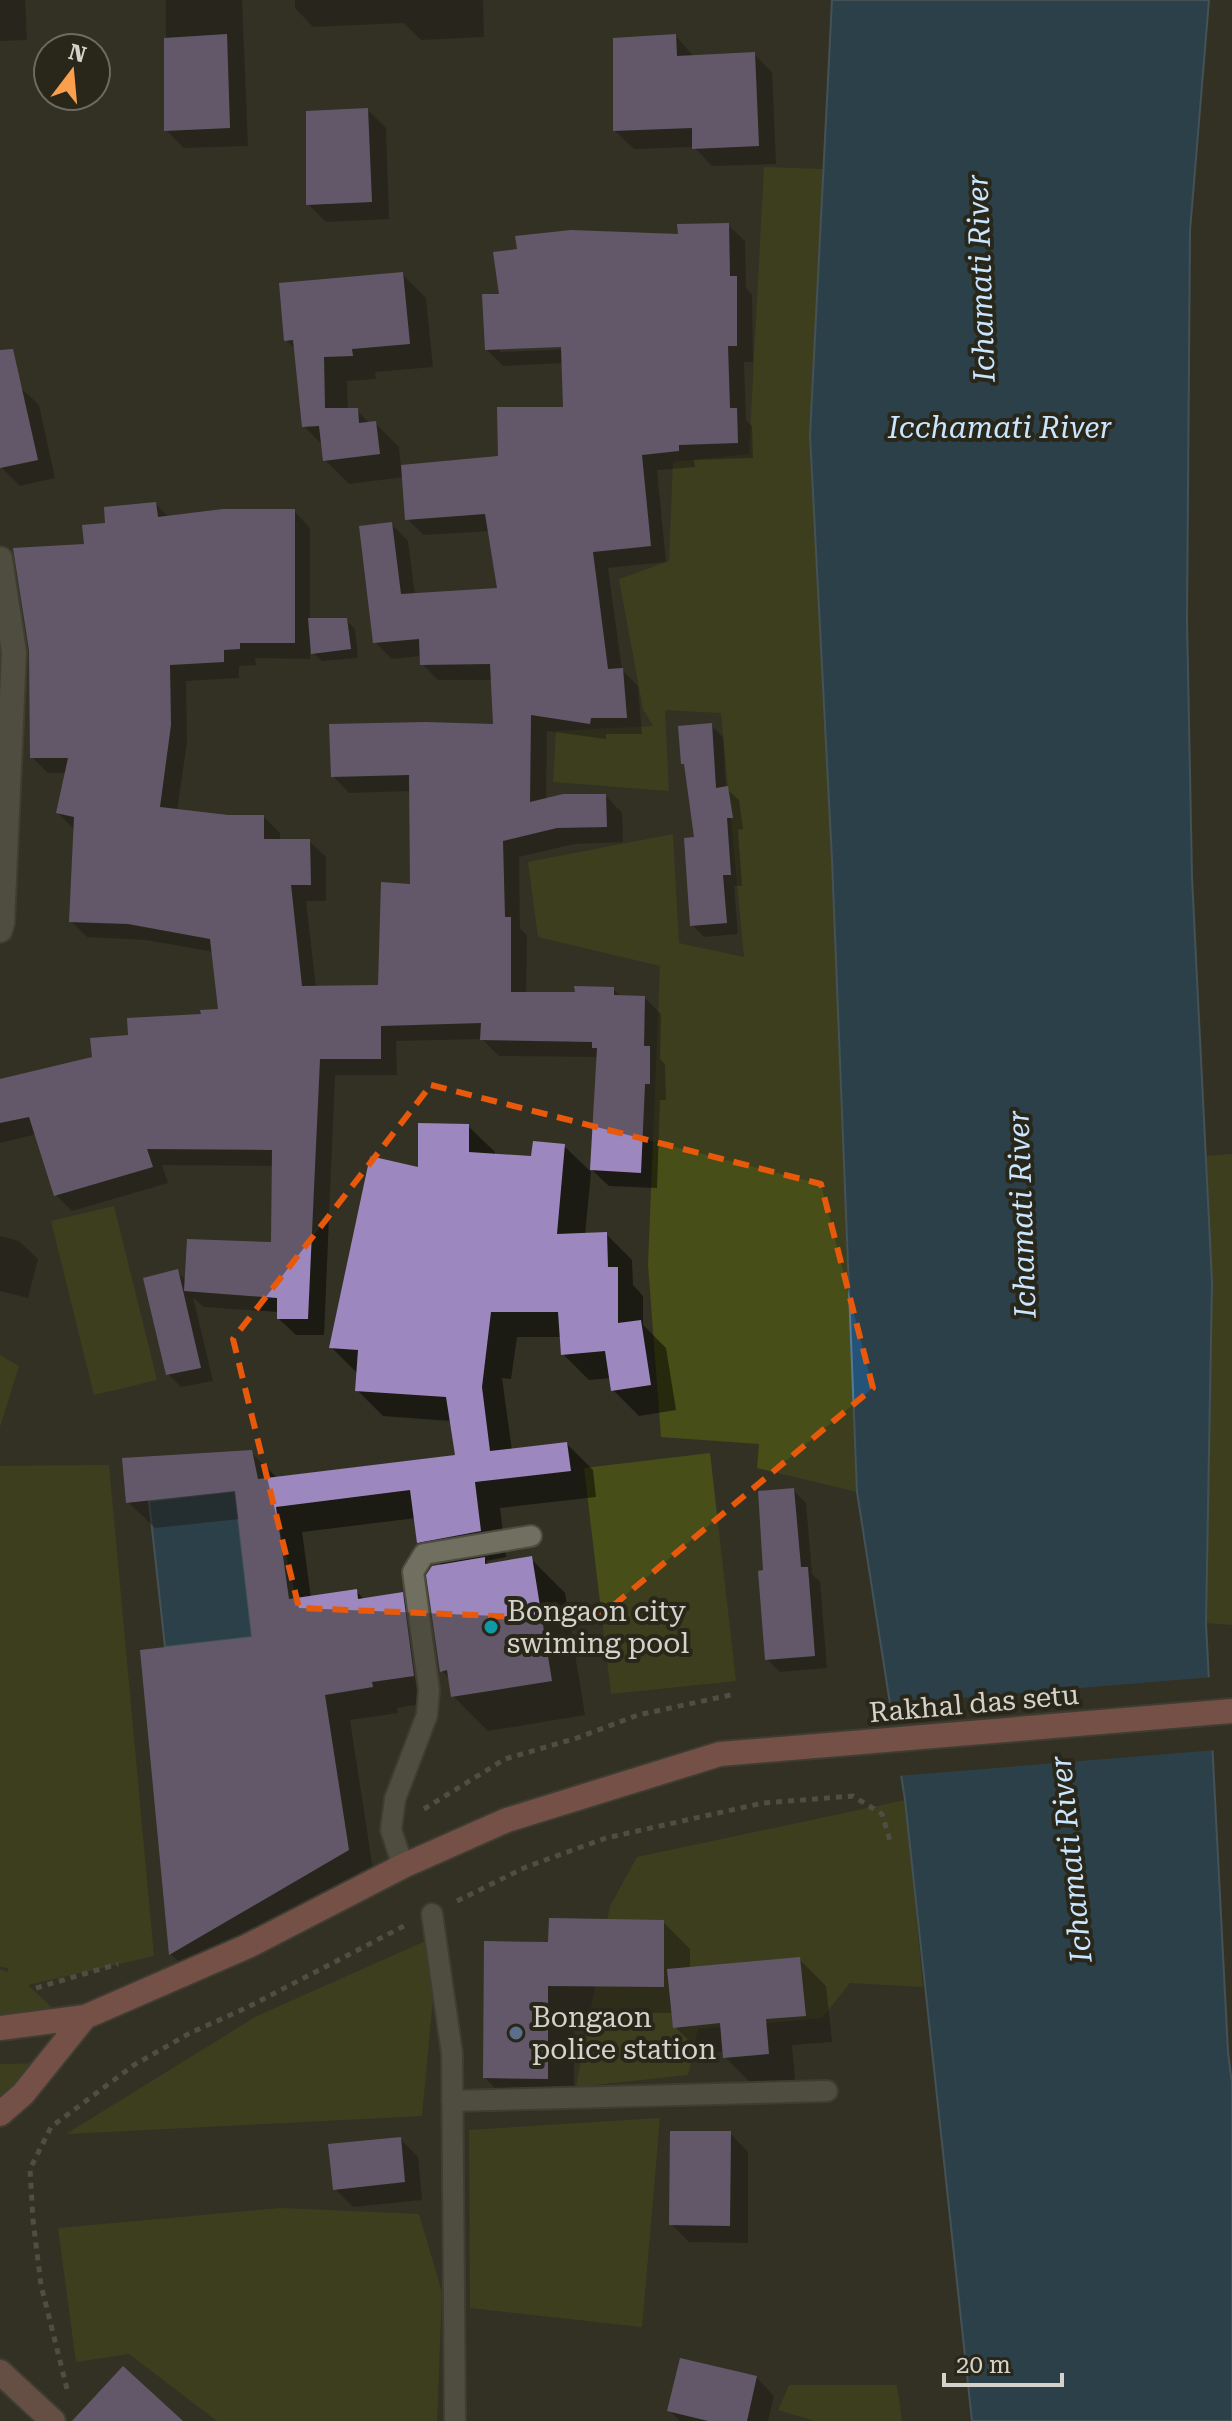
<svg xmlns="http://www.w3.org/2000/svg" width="1232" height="2421" viewBox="0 0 1232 2421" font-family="'Roboto Serif',serif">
<rect width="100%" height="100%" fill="#333124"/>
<path fill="#484e18" d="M764 167 823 169 810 435 832 860 857 1492 757 1468 759 1444 661 1437 648 1265 660 966 538 937 528 862 673 834 679 943 744 957 721 713 665 710 669 791 553 782 556 731 653 726 643 709 619 579 669 561 673 462 749 454Z
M1232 1154V1625L1206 1623 1212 1282 1205 1156Z
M114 1206 157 1380 94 1395 51 1221Z
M0 1355 19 1366 0 1427Z
M710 1453 736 1681 611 1694 584 1468Z
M109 1465 154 1956 28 1985 62 2017 0 2025V1969L8 1972V1968L0 1967V1466Z
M905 1800 923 1987 850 1983 822 2018 698 2029 688 2075 576 2087 610 1906 637 1857Z
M439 1935 422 2116 66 2134 257 2016Z
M46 2063 4 2105 0 2097V2064Z
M660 2118 642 2327 470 2308 469 2130Z
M280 2208 419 2214 442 2292 437 2421H217L129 2354 76 2362 58 2228Z
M789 2385H897L902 2421H815L778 2410Z"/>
<path fill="#245379" stroke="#597991" stroke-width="2" d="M832 0H1209L1190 231 1187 620 1192 877 1212 1282 1206 1623 1228 2052 1232 2083V2421H972L905 1800 857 1492 832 860 810 435Z
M235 1491 252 1637 165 1647 149 1501Z"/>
<path fill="#333124" d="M1213 1677 1217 1750 897 1776 886 1704Z"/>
<path fill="#0007" fill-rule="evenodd" d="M0 0H25L27 40 0 41Z
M166 0H242L248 146 184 148 166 130Z
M295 0H483L484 37 421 40 404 23 313 27 295 8Z
M676 36 694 57 754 54 772 72 776 164 712 166 694 147 634 149 615 131Z
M368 110 386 128 389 219 326 222 308 204Z
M728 225 745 241 746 288 752 295 753 362H744L746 420 752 426 753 458 694 460 695 467 657 470 666 562 608 568 622 670 638 686 642 734H606V739L547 731 546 800 606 796 622 813 623 842 574 844 519 857 520 929 527 935 526 994H577L613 989 622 997 645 998 661 1014 660 1059 665 1064 666 1100H660L657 1188 609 1186 592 1170 598 1057 499 1056 482 1039 396 1041 397 1075H335L324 1335H296L279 1319V1312L203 1307 193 1297 213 1381 181 1387 168 1374 177 1272 187 1281 273 1244 274 1166 162 1165 168 1183 72 1211 56 1195 37 1134 0 1143V1081L94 1059 130 1036 220 1011 214 952 146 940 87 937 71 921 74 829 58 813 67 773H48L32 757 86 546 107 525 155 504 169 517 294 511 310 528V623L346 620 355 629 358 658 322 661 310 650V659L255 658 256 665 239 666V678L186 681 187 743 177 811 228 817H264L280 833V841H309L326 857V901H306L316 988 380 987 412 886 411 791 349 793 333 776 495 726 493 680H438L422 664V656L392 659 375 642 391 524 408 541 415 595 499 590 490 531 424 535 407 519 404 477 349 484 325 460 323 446 304 426 296 350 286 340 402 274 426 298 433 367 375 372 376 379 347 381 348 410H357L370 424 375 423 399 447 401 467 500 458 566 409 564 363 503 366 487 350 501 296 680 236ZM571 345V349L500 352V348Z
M20 387 39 405 55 478 20 486 1 467 0 461V391Z
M711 725 723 737 726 788 739 800 743 829 738 830 742 886H734L738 934 704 937 692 925 697 839 686 766 683 764Z
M468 1126 495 1152V1156L533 1159 564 1146 591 1172 585 1235 606 1234 632 1260 633 1285 643 1296V1325L666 1348 676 1410 639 1416 613 1390 611 1378 589 1380 563 1354 561 1337H517L511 1379 502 1378 512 1451 567 1444 593 1470 596 1497 500 1508 506 1557 486 1561 490 1565 531 1559 565 1593 585 1715 488 1731 453 1696 450 1679 442 1671V1566L419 1542 416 1518 302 1532 311 1598 356 1591 365 1600 402 1594 428 1620 439 1701 397 1708 398 1713 350 1720 374 1876 196 1979 171 1954 254 1639 240 1519 155 1528 128 1502 251 1452 278 1479 457 1457 451 1421 383 1416 357 1390 358 1374 331 1347 420 1169Z
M0 1236 19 1241 38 1259 28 1298 0 1291Z
M793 1490 806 1503 812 1574 820 1582 827 1668 780 1672 767 1659 765 1572Z
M663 1922 690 1949V1969L799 1959 826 1986 832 2042 792 2045 795 2080 752 2084 725 2057 724 2052 702 2054 675 2027 674 2013 574 2012V2105H512L485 2078 550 1944Z
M730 2133 748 2152V2243L689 2242 671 2224Z
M400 2139 418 2157 422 2200 353 2207 335 2189Z
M756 2377 774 2396 768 2421H680L670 2411Z"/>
<path fill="#9c88bf" d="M227 34 230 128 164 131V38Z
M676 34 677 56 755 52 759 146 692 149V128L613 131V38Z
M368 108 372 202 306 205V111Z
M729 223 730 276H737V346H728L730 408H737L738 443 679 445V451L642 455 651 546 593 552 608 669 623 668 627 718H591L590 724 531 715 530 802 563 794H606L607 827 557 828 503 841 505 917H511V992H575L574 986 614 987V995L645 996 644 1046H650V1084H645L641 1173 590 1170 597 1048H592V1042L480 1040 481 1023 381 1026V1059H320L308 1319H277V1298L184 1291 187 1239 271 1242 272 1150 147 1149 153 1167 54 1196 29 1117 0 1123V1079L92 1057 90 1038 128 1035 127 1018 201 1014 200 1010 218 1009 210 939 128 924 69 922 74 817 56 813 68 758H30L29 650 13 548 84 544 82 525 105 523 104 507 156 502 158 517 223 509H295V643H240V649L224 650V662L170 665 171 725 160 807 228 815H264V839H310L311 885H291L302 986 378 985 381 882 410 884 409 775 331 777 329 724 425 722 493 724 490 664 420 665 419 639 373 643 359 526 392 522 401 594 497 588 485 514 405 520 401 465 498 456 497 407H563L561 347 485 350 482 294H499L493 252 517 249 515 236 571 230 678 234 677 224Z
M403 272 410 344 352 349 353 356 324 357 325 408H358L359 423 376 421 380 454 323 461 319 426 302 427 293 340 284 341 279 283Z
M13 349 38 460 0 468V350Z
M308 618H347L351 649 311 654Z
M712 723 716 788 728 786 733 818H727L731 875H723L727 923 690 926 684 838 694 837 684 764H681L678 726Z
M418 1123 469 1124V1152L531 1156 533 1141 565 1144 557 1234 607 1232 608 1267H618V1323L641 1320 651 1385 611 1391 605 1351 561 1355 558 1312H491L482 1387 490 1451 567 1442 571 1471 475 1482 481 1531 417 1543 410 1490 276 1507 289 1599 357 1589 358 1599 403 1592 414 1676 372 1682 373 1687 325 1695 349 1850 169 1955 140 1650 252 1637 235 1491 126 1503 122 1458 252 1450 258 1479 455 1455 446 1397 355 1391 358 1350 329 1348 370 1156 418 1167Z
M178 1269 201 1368 166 1375 143 1278Z
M794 1488 801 1567H808L815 1656 765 1660 758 1571 763 1570 758 1491Z
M532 1556 552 1681 451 1697 447 1670 440 1672 426 1575 432 1566 485 1557V1564Z
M549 1918 664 1920V1987L548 1986V2079L483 2078 484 1941 548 1942Z
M800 1957 806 2016 766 2019 769 2054 723 2058 720 2023 673 2028 667 1969Z
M670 2131H731L730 2226 669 2225Z
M401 2137 405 2182 333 2190 328 2144Z
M680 2358 757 2376 747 2421H708L667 2411Z
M123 2366 183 2421H72Z"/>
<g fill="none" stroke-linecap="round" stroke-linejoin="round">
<g stroke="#4f4d42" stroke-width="24">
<path id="lane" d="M403 1866 391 1830 395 1799 427 1715 429 1690 413 1572 424 1554 531 1536
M432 1914 452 2053 455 2421
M452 2101 827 2091"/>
</g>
<g stroke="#4f4d42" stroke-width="28">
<path id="street" d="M0 559 14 652 2 923 0 930"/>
</g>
<g stroke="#4f4d42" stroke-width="28">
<path id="primary" d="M0 2372 53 2421"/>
</g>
<g stroke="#4f4d42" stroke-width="28">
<path id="highway" d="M0 2028 85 2017 248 1946 403 1866 507 1820 720 1754 1232 1711
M0 2114 23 2094 85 2017"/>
</g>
<path stroke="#747267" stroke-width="5" stroke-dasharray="6 6" stroke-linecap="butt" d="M424 1809 505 1759 577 1738 638 1715 735 1694
M457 1901 526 1867 606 1838 763 1803 853 1796 882 1814 891 1844
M36 1988 118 1964
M67 2389 41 2285 33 2220 30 2169 51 2127 134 2065 190 2033 246 2008 404 1926"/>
<use href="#lane" stroke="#716f60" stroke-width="20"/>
<use href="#street" stroke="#716f60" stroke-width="24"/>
<use href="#primary" stroke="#a3736b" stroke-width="24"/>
<use href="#highway" stroke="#c47572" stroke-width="24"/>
</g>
<path d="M0 0H1232V2421H0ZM431 1085 821 1184 873 1388 596 1620 299 1608 233 1339Z" fill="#333124" fill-opacity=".55" fill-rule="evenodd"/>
<path fill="none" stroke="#e8590c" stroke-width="6" stroke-dasharray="16 10" stroke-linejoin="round" d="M431 1085 821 1184 873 1388 596 1620 299 1608 233 1339Z"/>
<circle fill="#0f9aa8" stroke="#29271a" stroke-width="3" cx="491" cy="1627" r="8"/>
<circle fill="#5c6f8a" stroke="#29271a" stroke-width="3" cx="516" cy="2033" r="8"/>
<g text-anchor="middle" stroke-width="8" stroke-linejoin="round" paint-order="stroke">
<g font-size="28" fill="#d4d2ca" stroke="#29271a" text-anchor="start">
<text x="507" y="1621">Bongaon city<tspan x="507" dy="32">swiming pool</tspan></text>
<text x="532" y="2027">Bongaon<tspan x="532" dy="32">police station</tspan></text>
</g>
<g font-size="28" fill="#d4d2ca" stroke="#29271a">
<text transform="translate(974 1703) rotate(-5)" y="10">Rakhal das setu</text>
</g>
<g font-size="30" font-style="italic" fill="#cae5fe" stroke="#29271a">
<text transform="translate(981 278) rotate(-92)" y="10">Ichamati River</text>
<text x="1000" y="438">Icchamati River</text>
<text transform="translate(1022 1214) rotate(-92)" y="10">Ichamati River</text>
<text transform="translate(1071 1859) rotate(-96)" y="10">Ichamati River</text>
</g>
</g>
<g transform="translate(72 72) rotate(16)"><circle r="38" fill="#29271a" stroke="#6d6b60" stroke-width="2"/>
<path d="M0-6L14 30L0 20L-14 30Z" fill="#f99f4d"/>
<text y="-12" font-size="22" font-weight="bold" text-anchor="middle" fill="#d4d2ca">N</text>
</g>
<path d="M944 2373v12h118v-12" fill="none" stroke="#d4d2ca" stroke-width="4"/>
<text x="956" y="2373" font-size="24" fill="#d4d2ca" stroke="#29271a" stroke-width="6" paint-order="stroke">20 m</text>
</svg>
